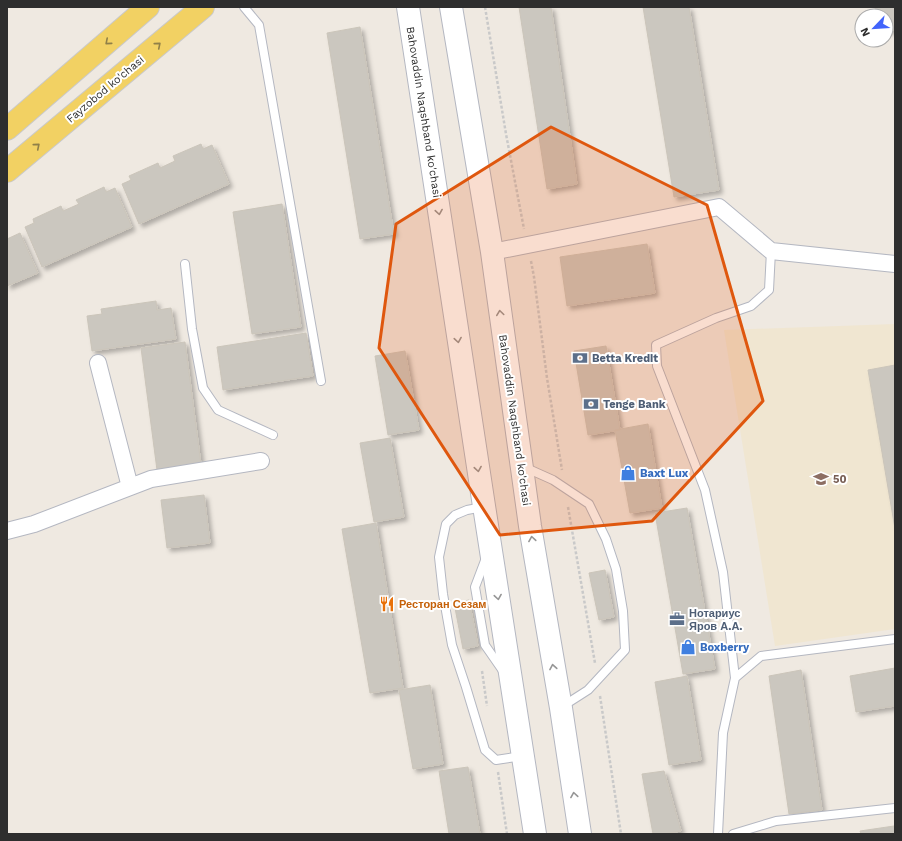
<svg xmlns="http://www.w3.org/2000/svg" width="902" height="841" viewBox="0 0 902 841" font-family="'Work Sans',sans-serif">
<defs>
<filter id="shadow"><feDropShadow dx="3.5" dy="3.5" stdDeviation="2" flood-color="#0004"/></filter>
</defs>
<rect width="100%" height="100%" fill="#efe9e1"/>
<path fill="#f0e6d1" d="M895 324V629L775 646 724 330Z"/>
<path fill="#cbc7bf" stroke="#cbc5ba" filter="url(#shadow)" d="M519 7H551L577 184 547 189Z
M643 7H689L719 190 674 197Z
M875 7H895V30L886 31V16H876Z
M360 27 394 234 360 239 327 33Z
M201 144 203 149 212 145 229 184 139 224 122 184 131 180 129 176 158 163 160 168 175 161 173 156Z
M104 187 106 192 115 188 132 227 42 267 25 227 34 223 33 219 61 206 63 211 79 204 76 200Z
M282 204 301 327 252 334 233 212Z
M20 233 38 273 7 286V239Z
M647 244 655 293 567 306 560 257Z
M156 301 157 310 171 308 176 339 92 351 87 316 102 314 101 309Z
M306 333 313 376 223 390 217 347Z
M185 342 201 464 157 470 141 348Z
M606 346 620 430 588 435 574 351Z
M405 351 419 430 388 435 375 356Z
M895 365V529L868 370Z
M648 424 662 508 630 513 615 430Z
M390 438 404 517 374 522 360 443Z
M204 495 210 543 167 548 161 500Z
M687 508 715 669 683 674 655 513Z
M376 523 403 688 370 693 342 529Z
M605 570 614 617 599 620 589 573Z
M469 600 478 646 463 649 454 603Z
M895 668V706L856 712 850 676Z
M801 670 822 810 789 814 769 676Z
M687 676 701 760 669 765 655 682Z
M430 685 443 764 413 769 399 690Z
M468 767 480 834H449L439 771Z
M664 771 681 831 664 834H653L642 774Z
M894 826 895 834H861L860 831Z"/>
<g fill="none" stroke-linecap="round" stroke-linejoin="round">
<g stroke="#b4b7c1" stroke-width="10">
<path id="service" d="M244 7 259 25 321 381
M185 264 192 329 203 388 218 410 273 435
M524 467 553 480 589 504 606 539 616 569 623 611 625 650 588 690 563 706
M483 507 467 510 455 515 446 524 439 557 443 594 452 645 466 687 485 750 496 760 522 756
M486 558 475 587 485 645 503 671
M735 678 723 572 705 490 657 366 656 345 716 318 751 306 769 290 771 251
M718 834 723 733 735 678 761 656 895 639
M733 834 776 821 895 808"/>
</g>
<g stroke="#b4b7c1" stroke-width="18">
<path id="minor" d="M492 252 719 207 771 251 895 264
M98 363 130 487
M7 531 34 524 151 479 261 461"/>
</g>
<g stroke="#b4b7c1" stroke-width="24">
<path id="secondary" d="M408 7 484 506 535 834
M451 7 492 252 530 526 561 708 580 834"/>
</g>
<g stroke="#c9c9c9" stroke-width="24">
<path id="primary" d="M7 129 148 7
M7 171 203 7"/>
</g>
<path stroke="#c9c9c9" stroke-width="2.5" stroke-dasharray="3 2" stroke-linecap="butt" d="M485 7 506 134 524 229
M531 261 534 277 547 378 562 470
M568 507 595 663
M482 671 487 706
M600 696 621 834
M498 772 507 834"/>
<use href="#service" stroke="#fff" stroke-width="8"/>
<use href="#minor" stroke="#fff" stroke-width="16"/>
<use href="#secondary" stroke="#fff" stroke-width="22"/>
<use href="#primary" stroke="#f2d163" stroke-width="22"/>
</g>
<defs><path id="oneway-chevron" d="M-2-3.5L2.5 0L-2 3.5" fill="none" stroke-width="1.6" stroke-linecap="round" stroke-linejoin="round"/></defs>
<g stroke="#908048">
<use href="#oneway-chevron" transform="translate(108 42) rotate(139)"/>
<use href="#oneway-chevron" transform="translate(158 45) rotate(-40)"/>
<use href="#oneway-chevron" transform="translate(37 146) rotate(-40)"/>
</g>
<g stroke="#969696">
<use href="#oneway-chevron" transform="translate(439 212) rotate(81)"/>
<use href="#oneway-chevron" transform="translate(500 313) rotate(-98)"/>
<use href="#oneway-chevron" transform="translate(458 340) rotate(81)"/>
<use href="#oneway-chevron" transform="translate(478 469) rotate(81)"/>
<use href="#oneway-chevron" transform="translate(532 539) rotate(-99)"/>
<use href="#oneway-chevron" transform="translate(498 597) rotate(81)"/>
<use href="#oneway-chevron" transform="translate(553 667) rotate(-100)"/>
<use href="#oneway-chevron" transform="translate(574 795) rotate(-99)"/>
</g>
<path fill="#df570e" fill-opacity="0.2" stroke="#df570e" stroke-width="3" stroke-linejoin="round" d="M551 127 707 205 763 401 652 521 500 535 379 348 396 224Z"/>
<defs>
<g id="bank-bare" transform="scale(1.2)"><path d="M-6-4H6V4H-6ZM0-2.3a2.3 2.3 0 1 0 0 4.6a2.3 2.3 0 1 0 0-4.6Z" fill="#5c6f8a" stroke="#fff" stroke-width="2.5" paint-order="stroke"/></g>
<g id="shop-bare" transform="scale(1.2)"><path d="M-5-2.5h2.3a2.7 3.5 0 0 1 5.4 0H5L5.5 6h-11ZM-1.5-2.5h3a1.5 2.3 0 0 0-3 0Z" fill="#3f7fe0" stroke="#fff" stroke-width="2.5" paint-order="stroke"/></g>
<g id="school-bare" transform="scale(1.2)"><path d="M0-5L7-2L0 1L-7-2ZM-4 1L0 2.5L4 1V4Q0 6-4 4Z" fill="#8d6e63" stroke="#fff" stroke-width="2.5" paint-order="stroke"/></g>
<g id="restaurant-bare" transform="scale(1.2)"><path d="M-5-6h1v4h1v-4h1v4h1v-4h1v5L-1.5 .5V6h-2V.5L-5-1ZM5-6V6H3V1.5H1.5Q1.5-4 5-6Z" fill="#e8710a" stroke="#fff" stroke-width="2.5" paint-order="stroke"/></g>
<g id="office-bare" transform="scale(1.2)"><path d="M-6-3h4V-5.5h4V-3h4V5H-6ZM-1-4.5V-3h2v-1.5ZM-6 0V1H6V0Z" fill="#5c6f8a" stroke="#fff" stroke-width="2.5" paint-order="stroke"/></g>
</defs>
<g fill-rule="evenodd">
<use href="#bank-bare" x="580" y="358"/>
<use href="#bank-bare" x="591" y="404"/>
<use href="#shop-bare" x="628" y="473"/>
<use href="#school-bare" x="821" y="479"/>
<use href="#restaurant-bare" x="387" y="604"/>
<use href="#office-bare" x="677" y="619"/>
<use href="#shop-bare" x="688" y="647"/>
</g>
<g text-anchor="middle" stroke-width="4" stroke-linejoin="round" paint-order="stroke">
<g font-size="11" fill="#2e2e2e" stroke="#fff">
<text transform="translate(105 89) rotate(-40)" y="4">Fayzobod ko'chasi</text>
<text transform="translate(424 112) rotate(81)" y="4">Bahovaddin Naqshband ko'chasi</text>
<text transform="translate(515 420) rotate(82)" y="4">Bahovaddin Naqshband ko'chasi</text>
</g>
<g font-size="11" font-weight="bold" fill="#4e5e75" stroke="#fff" text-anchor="start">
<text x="592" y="362">Betta Kredit</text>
<text x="603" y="408">Tenge Bank</text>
<text x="689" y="617">Нотариус<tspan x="689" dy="13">Яров А.А.</tspan></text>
</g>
<g font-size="11" font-weight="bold" fill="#366cbe" stroke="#fff" text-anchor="start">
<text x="640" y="477">Baxt Lux</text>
<text x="700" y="651">Boxberry</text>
</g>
<g font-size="11" font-weight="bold" fill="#785e54" stroke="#fff" text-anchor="start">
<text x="833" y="483">50</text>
</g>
<g font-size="11" font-weight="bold" fill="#c56008" stroke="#fff" text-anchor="start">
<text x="399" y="608">Ресторан Сезам</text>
</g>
</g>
<rect width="902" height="841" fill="none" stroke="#2e2e2e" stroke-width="16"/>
<g transform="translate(874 28) rotate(245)"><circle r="19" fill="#ffffff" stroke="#ababab"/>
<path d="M0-3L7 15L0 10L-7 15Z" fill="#4264fb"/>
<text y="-6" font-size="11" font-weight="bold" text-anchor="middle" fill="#2e2e2e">N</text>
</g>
</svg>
